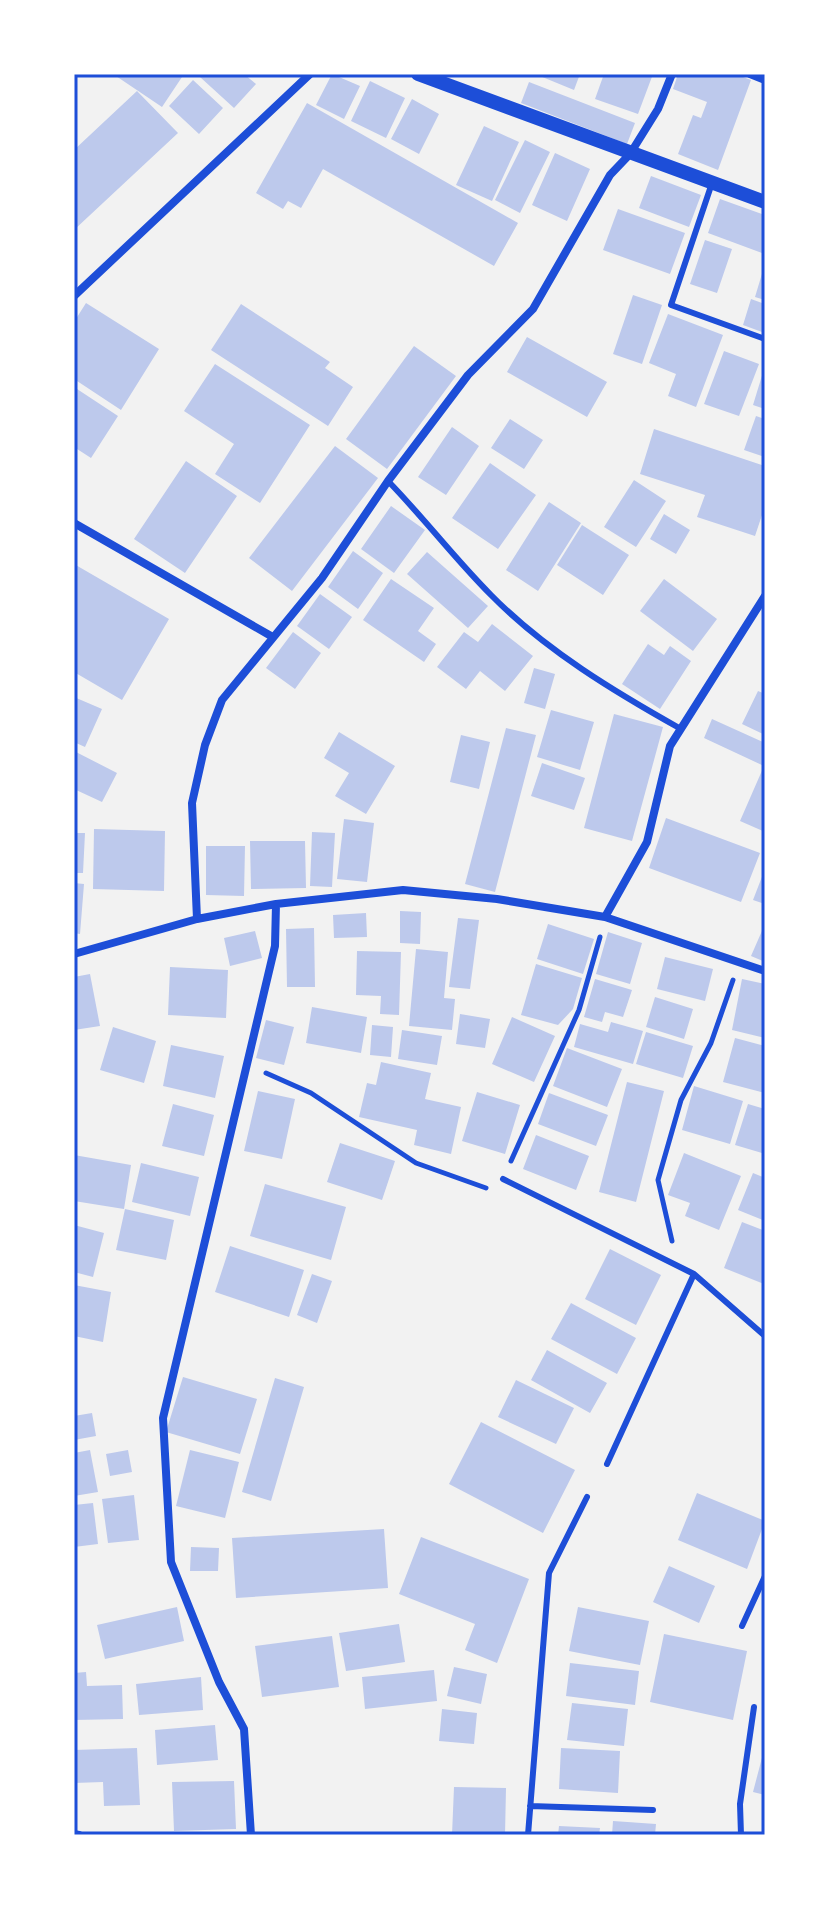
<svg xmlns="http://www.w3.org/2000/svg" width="839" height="1909" viewBox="0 0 839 1909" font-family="Jost,sans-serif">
<rect width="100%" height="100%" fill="#f2f2f2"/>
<path fill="#bdc9ec" d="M113 74H184L162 107Z
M202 74H244L256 84 234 108 200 77Z
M332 74 360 86 344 119 316 105Z
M535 74H580L574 90Z
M604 74H653L638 114 595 99Z
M678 74H735L751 80 718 170 678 154 693 115 701 118 707 102 673 89Z
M193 80 223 108 199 134 169 106Z
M370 81 405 98 386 138 351 121Z
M529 82 635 123 627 144 521 103Z
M137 91 178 133 74 230V150Z
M412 99 439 114 419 154 391 139Z
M307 103 518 223 494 266 323 169 301 208 288 201 283 209 256 193Z
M484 126 519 142 492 201 456 185Z
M525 140 550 152 520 213 495 200Z
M555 153 590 169 567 221 532 205Z
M651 176 701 195 689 227 639 208Z
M720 199 765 215V254L708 233Z
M618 209 685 233 670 274 603 250Z
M705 240 732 249 717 293 690 284Z
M764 267 765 268V300L755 297Z
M633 295 662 305 642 364 613 354Z
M751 299 765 304V333L743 325Z
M86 303 159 349 121 410 74 379V322Z
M241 304 330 362 325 368 353 387 328 426 211 350Z
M668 314 723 335 696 407 668 396 676 374 649 363Z
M527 337 607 382 587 417 507 372Z
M414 346 456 376 387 469 346 439Z
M724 351 759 364 739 416 704 404Z
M215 364 310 425 260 503 215 474 234 444 184 411Z
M764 369H765V409L753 405Z
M74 387 118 416 91 458 74 447Z
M756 416 765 419V457L744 450Z
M510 419 543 440 524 469 491 448Z
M452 427 479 446 446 495 418 477Z
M654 429 765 466V506L755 536 697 517 705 495 640 474Z
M335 446 378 478 292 591 249 558Z
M186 461 237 496 185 573 134 539Z
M490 463 536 495 498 549 452 518Z
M634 480 666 501 636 547 604 527Z
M549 502 581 523 538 591 506 570Z
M391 506 425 530 394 573 361 549Z
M664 514 690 530 676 554 650 539Z
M582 525 629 555 603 595 557 565Z
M353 551 383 573 358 609 328 587Z
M427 552 488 606 468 628 407 574Z
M74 564 169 619 122 700 74 672Z
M391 579 434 608 418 631 436 644 424 662 363 620Z
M664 579 717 619 693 651 640 611Z
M320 594 352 617 329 649 297 626Z
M492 624 533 656 505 691 480 671 466 689 437 667 464 632 478 642Z
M293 632 321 653 295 689 266 668Z
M648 644 664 655 670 646 691 661 660 709 622 684Z
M534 668 555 674 545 709 524 703Z
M758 691 765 694V735L742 724Z
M74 697 102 709 85 747 74 742Z
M551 710 594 722 580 770 537 757Z
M614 714 663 727 632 841 584 828Z
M712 719 765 743V832L740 821 764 766 704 738Z
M506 728 536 735 495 892 465 884Z
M339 732 395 766 366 814 335 796 349 773 324 758Z
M461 735 490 742 479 789 450 782Z
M76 752 117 773 102 802 74 789Z
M542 763 585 778 574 810 531 796Z
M666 818 760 853 741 902 649 868Z
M344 819 374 823 367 882 337 879Z
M94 829 165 831 164 891 93 889Z
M312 832 335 833 332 887 310 886Z
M74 833H85L83 873H74Z
M250 841H305L306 888 251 889Z
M206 846H245L244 896 206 895Z
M765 869V904L753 900Z
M74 883 84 884 80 934 74 933Z
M400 911 421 912 420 944 400 943Z
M366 913 367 937 334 938 333 915Z
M458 918 479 920 470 989 449 987Z
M548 924 594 939 583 974 537 959Z
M765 924V962L751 956Z
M314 928 315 987H287L286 929Z
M255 931 262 958 230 966 224 938Z
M608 932 642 943 630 984 596 974Z
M416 949 448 952 444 998 455 999 452 1030 409 1026Z
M357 951 401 952 399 1015 380 1014 381 996 356 995Z
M665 957 713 969 705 1001 657 989Z
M536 964 582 978 573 1009 558 1025 521 1015Z
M170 967 228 970 226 1018 168 1015Z
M90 974 100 1026 74 1030V977Z
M595 979 632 990 623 1017 605 1012 602 1022 584 1017Z
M742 979 765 984V1038L732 1030Z
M655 997 693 1009 684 1039 646 1027Z
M312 1007 367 1017 361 1053 306 1043Z
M460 1014 490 1019 485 1048 456 1044Z
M512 1017 555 1036 534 1082 492 1064Z
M266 1020 294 1027 284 1065 256 1058Z
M611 1022 643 1031 633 1064 574 1047 580 1024 608 1032Z
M372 1025 393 1027 391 1057 370 1055Z
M113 1027 156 1041 144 1083 100 1070Z
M402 1030 442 1036 437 1065 398 1059Z
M646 1032 693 1046 683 1078 636 1064Z
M735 1038 765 1046V1093L723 1082Z
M171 1045 224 1056 215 1098 163 1086Z
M567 1048 622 1069 607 1107 553 1086Z
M381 1062 431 1073 425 1099 461 1107 451 1154 414 1145 417 1130 359 1117 367 1083 376 1085Z
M627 1082 664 1091 636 1202 599 1192Z
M694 1086 743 1101 730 1144 682 1130Z
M258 1091 295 1099 282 1159 244 1151Z
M477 1092 520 1105 505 1154 462 1141Z
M549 1093 608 1115 596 1146 538 1124Z
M173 1104 214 1115 204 1156 162 1146Z
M748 1104 765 1109 762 1153 735 1145Z
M536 1135 589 1156 576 1190 523 1169Z
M340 1143 395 1161 382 1200 327 1182Z
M684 1153 741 1176 719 1230 685 1216 690 1203 668 1195Z
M74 1155 131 1165 124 1209 74 1201Z
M141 1163 199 1177 190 1216 132 1202Z
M753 1173 765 1178V1221L738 1210Z
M265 1184 346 1207 331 1260 250 1236Z
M125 1209 174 1220 166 1260 116 1250Z
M742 1222 765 1231 764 1284 724 1268Z
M74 1225 104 1233 93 1277 74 1272Z
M230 1246 304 1270 289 1317 215 1292Z
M610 1249 661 1275 636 1325 585 1299Z
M312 1274 332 1281 317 1323 297 1315Z
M74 1285 111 1292 103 1342 74 1336Z
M571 1303 636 1338 617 1374 551 1339Z
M547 1350 607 1383 590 1413 531 1380Z
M183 1377 257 1399 240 1454 166 1432Z
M275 1378 304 1387 271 1501 242 1492Z
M516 1380 574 1408 556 1444 498 1417Z
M92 1413 96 1436 74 1440V1416Z
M481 1422 575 1470 543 1533 449 1484Z
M90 1450 98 1492 74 1496V1453Z
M128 1450 132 1472 110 1476 106 1454Z
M190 1450 239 1462 225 1518 176 1506Z
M697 1493 765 1521 747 1569 678 1540Z
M134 1495 139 1540 108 1543 102 1499Z
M93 1503 98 1544 74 1547V1505Z
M384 1529 388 1588 236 1598 232 1538Z
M421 1537 529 1579 497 1663 465 1650 475 1624 399 1594Z
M191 1547 219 1548 218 1571H190Z
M669 1566 715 1586 699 1623 653 1602Z
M177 1607 184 1641 105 1659 97 1625Z
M578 1607 649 1621 640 1665 569 1651Z
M399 1624 405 1662 346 1671 339 1633Z
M664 1634 747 1651 733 1720 650 1702Z
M332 1636 339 1687 262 1697 255 1646Z
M570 1663 639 1671 635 1705 566 1696Z
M454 1667 487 1674 481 1704 447 1696Z
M434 1670 437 1701 365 1709 362 1677Z
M86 1672 87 1686 122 1685 123 1719 74 1720V1673Z
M201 1677 203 1710 139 1715 136 1684Z
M572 1703 628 1709 624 1746 567 1740Z
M442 1709 477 1713 474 1744 439 1741Z
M215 1725 218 1760 157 1765 155 1730Z
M137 1748 140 1805 104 1806 103 1782 74 1783V1750Z
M561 1748 620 1751 618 1793 559 1789Z
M764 1750H765V1795L753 1792Z
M234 1781 236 1829 174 1831 172 1782Z
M454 1787 506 1788 505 1835H452Z
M613 1821 656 1824 655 1835H612Z
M559 1826 600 1828 599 1835H558Z"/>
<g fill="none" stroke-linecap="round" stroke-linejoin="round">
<path stroke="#1d4ed8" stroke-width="5" d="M266 1073 311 1093 416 1163 486 1188
M511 1161 579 1010 600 937
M672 1241 658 1180 681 1100 711 1043 733 980"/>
<path stroke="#1d4ed8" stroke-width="6" d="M712 183 671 305 765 339
M388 481C424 518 455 559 491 595 545 650 615 692 681 729
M503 1179 694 1274 765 1336
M607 1464 694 1274
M742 1626 765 1576
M530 1806 653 1810
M528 1835 549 1573 587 1497
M741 1835 740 1804 754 1707"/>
<path stroke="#1d4ed8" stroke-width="8" d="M750 74 765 80
M74 296 310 74
M74 523 271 636
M605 917 647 842 670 746 765 596
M197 919 192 803 205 745 222 700 322 578 388 481 468 375 533 309 610 175 630 154 658 109 672 74
M74 954 197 919 276 904 403 890 497 899 605 917 765 971
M74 1834 79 1835
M251 1835 244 1729 219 1682 171 1562 163 1418 275 946 276 904"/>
<path stroke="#1d4ed8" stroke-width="14" d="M418 74 765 202"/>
</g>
<rect width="839" height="1909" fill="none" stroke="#ffffff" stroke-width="152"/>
<rect x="76" y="76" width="687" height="1757" fill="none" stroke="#1d4ed8" stroke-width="3"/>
</svg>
